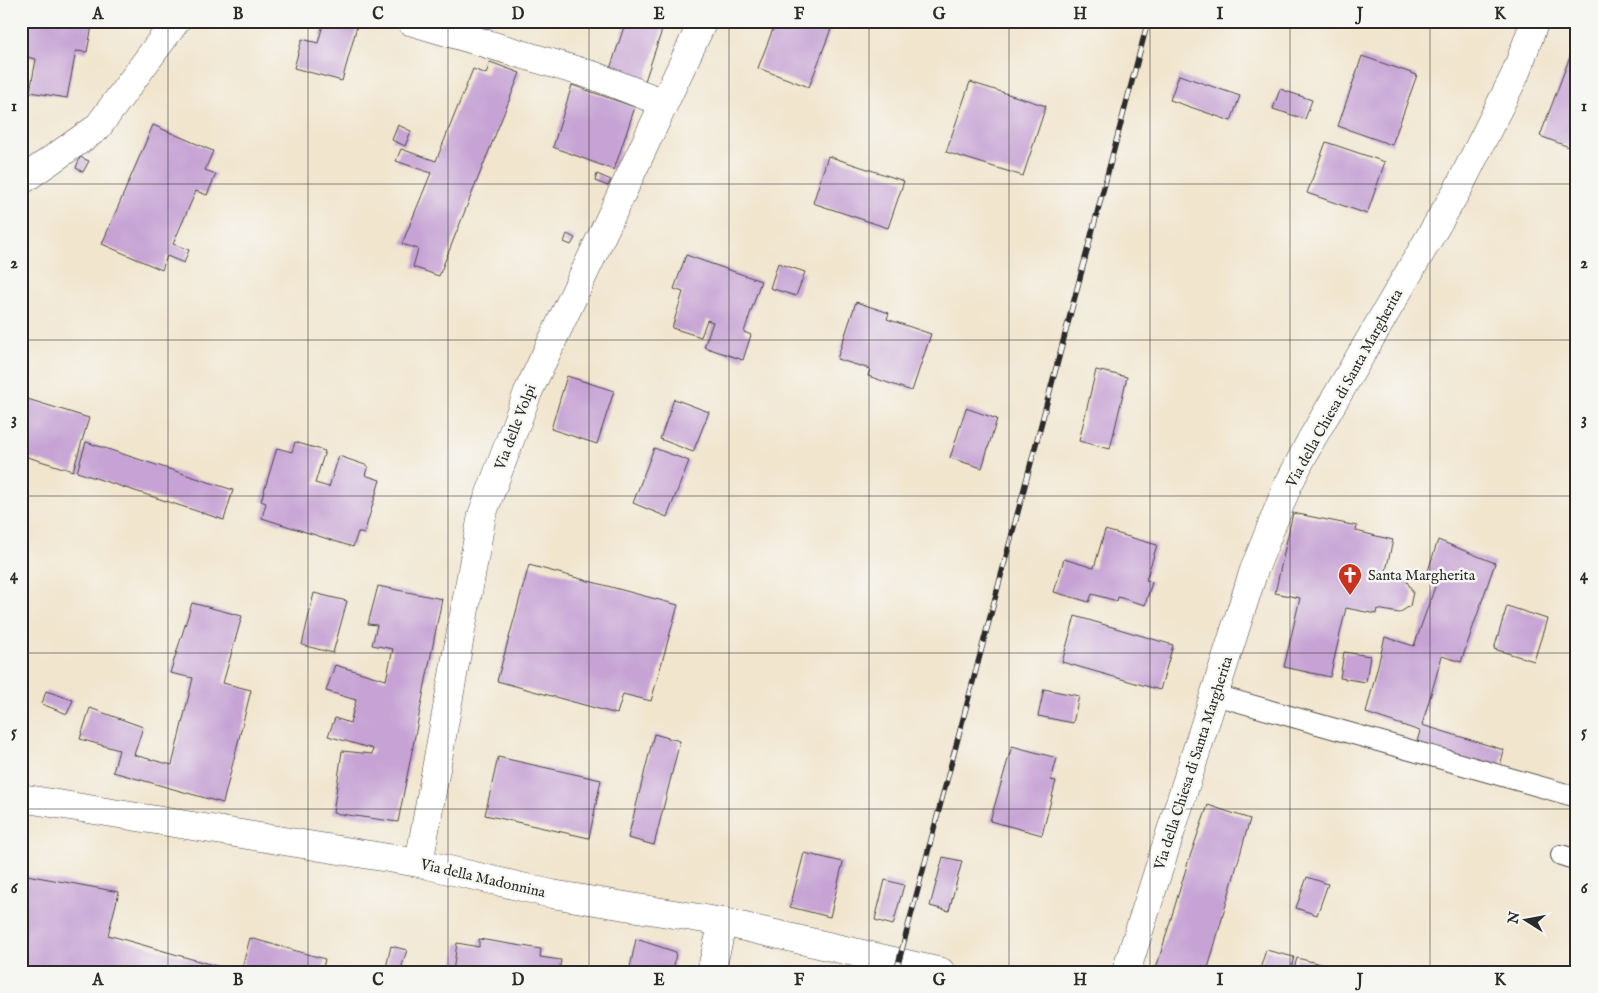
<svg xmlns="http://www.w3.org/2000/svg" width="1598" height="993" viewBox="0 0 1598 993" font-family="'IM FELL English',serif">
<rect width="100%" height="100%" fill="#f6f6f2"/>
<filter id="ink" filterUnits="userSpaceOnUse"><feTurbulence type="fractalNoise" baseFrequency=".02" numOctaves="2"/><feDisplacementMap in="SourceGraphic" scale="10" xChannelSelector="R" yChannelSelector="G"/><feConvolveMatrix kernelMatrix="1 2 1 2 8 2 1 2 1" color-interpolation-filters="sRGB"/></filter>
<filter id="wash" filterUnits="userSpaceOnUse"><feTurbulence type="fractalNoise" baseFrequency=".0096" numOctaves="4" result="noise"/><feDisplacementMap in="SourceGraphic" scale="20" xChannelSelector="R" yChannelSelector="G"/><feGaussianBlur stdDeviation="1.12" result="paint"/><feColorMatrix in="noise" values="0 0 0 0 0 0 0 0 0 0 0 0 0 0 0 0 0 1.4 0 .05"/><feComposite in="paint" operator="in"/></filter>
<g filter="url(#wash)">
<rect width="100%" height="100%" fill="#f1e5ce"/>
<g id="blocks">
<path fill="#c6a3d4" d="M21 21H93L87 52 76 51 67 98 30 92 36 59 21 56Z
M324 21H341L357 26 342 81 294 68 302 39 318 43Z
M460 21H491L488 30Z
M626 21H665L644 84 609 72Z
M776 21H811L831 29 809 87 758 68Z
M1577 38V150L1540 136Z
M1362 56 1417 75 1392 145 1338 126Z
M490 62 520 73 439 276 413 267 418 249 402 244 431 173 396 161 401 149 436 161 473 69 486 74Z
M1179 75 1240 96 1231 121 1170 100Z
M970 82 1046 106 1023 176 946 152Z
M572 85 635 107 614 170 553 147Z
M1280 89 1312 100 1305 119 1273 109Z
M153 125 213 151 205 170 216 174 207 195 196 191 173 244 189 250 184 263 167 256 162 270 102 244Z
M398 125 411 131 405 146 392 140Z
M1326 142 1385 162 1367 214 1307 193Z
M828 156 904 181 888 228 813 203Z
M80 157 89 161 83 172 76 168Z
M597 174 611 180 608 186 595 181Z
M567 234 575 238 571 245 564 242Z
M686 255 761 281 744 332 751 335 743 360 704 347 713 322 707 320 701 337 672 328 683 292 674 289Z
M778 263 805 272 796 296 770 288Z
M856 302 889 313 887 319 931 334 912 391 868 376 870 369 837 359Z
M1096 370 1127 377 1110 449 1079 441Z
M567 376 614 391 597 444 551 429Z
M21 397 89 418 73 471 21 455Z
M674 399 709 412 693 452 660 439Z
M966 408 997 419 982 468 950 458Z
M86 442 233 490 224 520 77 472Z
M295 442 325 451 315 483 329 487 339 456 368 466 365 475 380 480 364 534 358 532 353 547 262 518 266 503 261 501 277 448 292 452Z
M654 448 689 461 667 517 633 503Z
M1293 513 1357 526 1356 531 1393 540 1385 575 1406 580 1413 592 1410 606 1399 613 1377 609 1376 614 1346 608 1330 677 1284 667 1300 598 1275 593Z
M1105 530 1157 545 1146 580 1152 582 1145 605 1118 597 1117 601 1092 594 1089 602 1054 592 1064 559 1094 568Z
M1438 540 1495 563 1461 662 1442 656 1422 725 1504 750 1499 770 1416 745 1420 731 1366 713 1385 637 1414 646 1436 584 1425 580Z
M529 565 678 605 651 701 623 694 617 714 497 681Z
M378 586 442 599 398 822 333 813 342 751 372 754 373 749 328 736 335 718 350 723 356 700 326 691 335 665 386 680 393 649 372 645 377 625 368 624Z
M314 593 347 601 333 653 302 645Z
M192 603 242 616 223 683 251 690 223 803 113 772 119 750 80 739 90 708 143 727 134 755 172 765 193 678 170 673Z
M1507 606 1547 619 1534 661 1494 649Z
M1075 616 1173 645 1160 690 1062 662Z
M1344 652 1370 656 1366 682 1340 678Z
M1044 689 1079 696 1073 723 1038 716Z
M46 691 73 700 67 714 42 704Z
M654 734 680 741 654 845 628 838Z
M1012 746 1057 758 1051 780 1056 781 1042 835 990 821Z
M498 757 601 780 589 838 485 815Z
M1208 805 1250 819 1207 972H1155L1188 862Z
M804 853 843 862 830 917 790 907Z
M943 857 962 861 949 911 930 906Z
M21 874 119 892 108 935 237 972H21Z
M1307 877 1328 884 1317 915 1296 908Z
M885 880 904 885 893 925 875 920Z
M250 938 325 959 322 972H241Z
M479 939 541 949 540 957 561 960 559 972H453L457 943 479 947Z
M636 939 676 952 673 972H629Z
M391 946 407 950 400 972H385Z
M1266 950 1294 957 1290 972H1259Z
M1297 958 1325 965 1323 972H1293Z
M724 968 742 971V972H724Z"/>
</g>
</g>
<g filter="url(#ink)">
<use href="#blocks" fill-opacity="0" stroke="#494743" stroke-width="1"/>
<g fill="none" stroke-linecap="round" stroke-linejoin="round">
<g stroke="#494743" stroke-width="22">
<path id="service" d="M1215 695 1577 797
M1561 855 1577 860"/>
</g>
<g stroke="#494743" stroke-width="29">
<path id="minor" d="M410 21 595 76 664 103
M21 181 97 128 176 21
M419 863 482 515 528 392 703 21
M711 972 723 922
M1126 972 1254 570 1287 487 1311 440 1459 187 1515 75 1535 21"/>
</g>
<g stroke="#494743" stroke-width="29">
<path id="secondary" d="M21 798 419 863 552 894 723 922 941 972"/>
</g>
<use href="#service" stroke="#fff" stroke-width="20"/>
<use href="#minor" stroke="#fff" stroke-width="28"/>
<use href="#secondary" stroke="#fff" stroke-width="28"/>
<g stroke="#2b2b2b" stroke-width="5.5">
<path id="rail" d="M896 972 1148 21"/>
</g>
<use href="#rail" stroke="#f6f6f2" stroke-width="4" stroke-dasharray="11" stroke-linecap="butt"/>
</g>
</g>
<path fill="none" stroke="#2b2b2b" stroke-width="1" stroke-opacity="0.55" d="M168 21V972M308 21V972M448 21V972M589 21V972M729 21V972M869 21V972M1009 21V972M1150 21V972M1290 21V972M1430 21V972M21 184H1577M21 340H1577M21 496H1577M21 653H1577M21 809H1577"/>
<defs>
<g id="church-pin" transform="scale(1.25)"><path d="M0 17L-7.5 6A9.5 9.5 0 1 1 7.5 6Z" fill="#c8321e" stroke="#f6f6f2"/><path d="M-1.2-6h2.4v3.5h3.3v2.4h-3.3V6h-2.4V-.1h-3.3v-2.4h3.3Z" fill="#fff"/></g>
</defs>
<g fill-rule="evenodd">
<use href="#church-pin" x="1350" y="575"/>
</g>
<g text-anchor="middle" stroke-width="5" stroke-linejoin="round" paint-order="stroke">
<g font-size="15" fill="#2b2b2b" stroke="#f6f6f2">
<text transform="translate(1344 388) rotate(-61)" y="5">Via della Chiesa di Santa Margherita</text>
<text transform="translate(515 427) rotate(-69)" y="5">Via delle Volpi</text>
<text transform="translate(1193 763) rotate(-72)" y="5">Via della Chiesa di Santa Margherita</text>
<text transform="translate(483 878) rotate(13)" y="5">Via della Madonnina</text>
</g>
<g font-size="15" fill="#2b2b2b" stroke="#f6f6f2" text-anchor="start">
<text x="1368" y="580">Santa Margherita</text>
</g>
</g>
<rect width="1598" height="993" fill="none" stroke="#f6f6f2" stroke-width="55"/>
<g transform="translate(1526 920) rotate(281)" stroke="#f6f6f2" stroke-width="4" paint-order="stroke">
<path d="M0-4L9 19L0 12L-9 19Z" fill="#2b2b2b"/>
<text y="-8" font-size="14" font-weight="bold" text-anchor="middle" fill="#2b2b2b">N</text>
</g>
<rect x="28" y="28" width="1542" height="938" fill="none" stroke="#2b2b2b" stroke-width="2"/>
<g font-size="16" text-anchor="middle" font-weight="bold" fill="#2b2b2b">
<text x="98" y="19">A</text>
<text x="238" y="19">B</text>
<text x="378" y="19">C</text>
<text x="518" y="19">D</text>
<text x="659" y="19">E</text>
<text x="799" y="19">F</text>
<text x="939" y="19">G</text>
<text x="1080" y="19">H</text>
<text x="1220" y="19">I</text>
<text x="1360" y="19">J</text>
<text x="1500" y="19">K</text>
<text x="14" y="111">1</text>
<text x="1584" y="111">1</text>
<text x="14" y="268">2</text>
<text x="1584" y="268">2</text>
<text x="14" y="424">3</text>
<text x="1584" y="424">3</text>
<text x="14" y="580">4</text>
<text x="1584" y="580">4</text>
<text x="14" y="737">5</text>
<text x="1584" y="737">5</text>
<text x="14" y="893">6</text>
<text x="1584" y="893">6</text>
<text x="98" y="985">A</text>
<text x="238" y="985">B</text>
<text x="378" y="985">C</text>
<text x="518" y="985">D</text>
<text x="659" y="985">E</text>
<text x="799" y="985">F</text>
<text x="939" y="985">G</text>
<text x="1080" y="985">H</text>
<text x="1220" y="985">I</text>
<text x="1360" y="985">J</text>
<text x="1500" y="985">K</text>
</g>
</svg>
